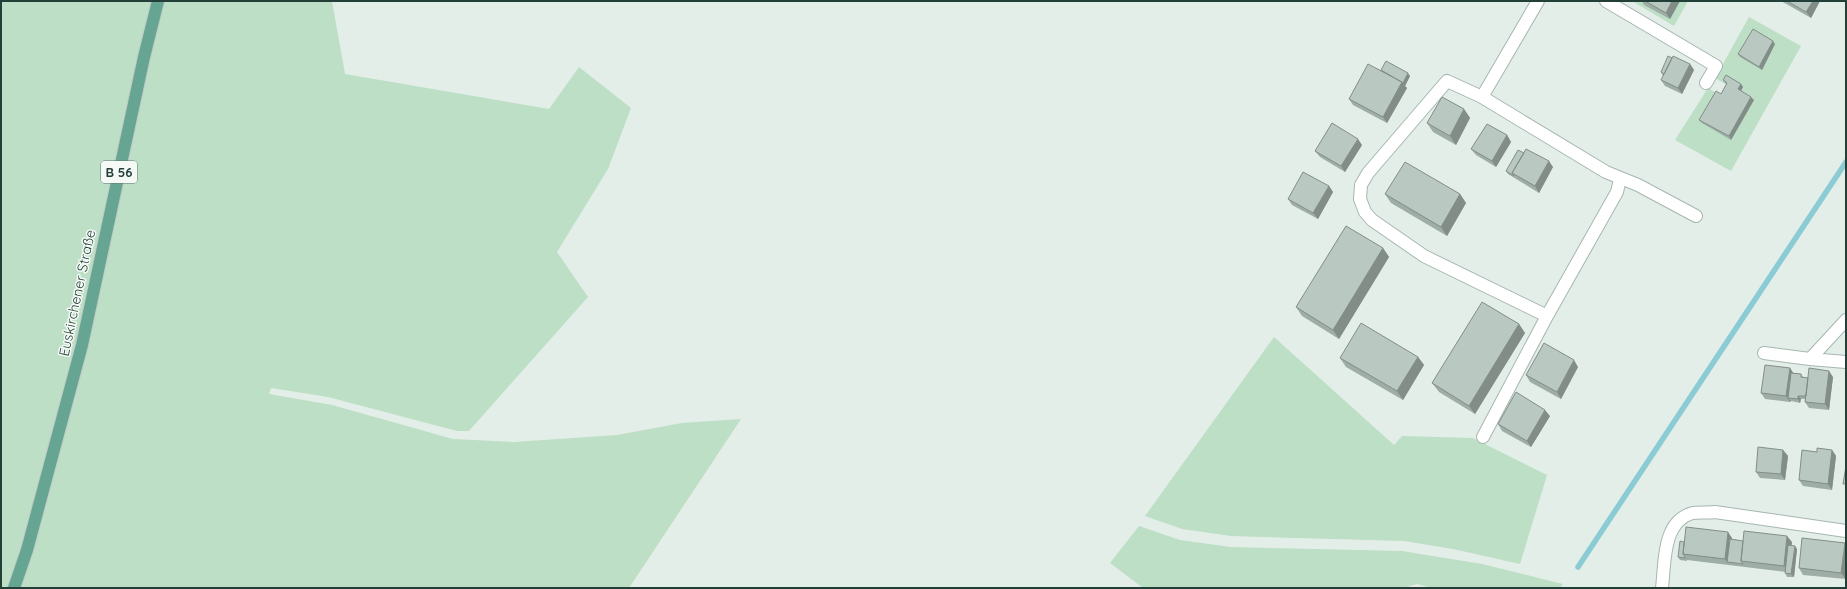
<svg xmlns="http://www.w3.org/2000/svg" width="1847" height="589" viewBox="0 0 1847 589" font-family="Quicksand,sans-serif">
<rect width="100%" height="100%" fill="#e4eee9"/>
<path fill="#bcdfc5" d="M1 1H332L345 74 549 109 579 67 631 108 608 169 557 252 588 297 469 431H457L328 397 271 388 269 394 332 405 453 439 514 442 617 435 682 423 741 419 629 588H1Z
M1632 1H1688L1674 26Z
M1749 17 1801 46 1731 171 1675 140 1708 88 1747 111 1753 100 1715 78Z
M1274 337 1394 445 1402 436 1473 438 1547 475 1520 564 1453 549 1404 541 1231 536 1182 529 1145 516Z
M1139 526 1180 540 1231 547 1402 551 1482 564 1563 584 1560 588H1432L1417 584 1404 588H1143L1110 563Z"/>
<g fill="none" stroke-linecap="round" stroke-linejoin="round">
<path stroke="#8acbd4" stroke-width="5.5" d="M1578 567 1846 162"/>
<g stroke="#a6b6b0" stroke-width="14">
<path id="street" d="M1606 1 1716 66 1706 83
M1482 97 1538 1
M1547 316 1424 256 1372 220 1365 212 1360 199 1361 185 1368 173 1447 81 1482 97 1606 172 1638 185 1696 216
M1764 353 1810 359 1846 320
M1810 359 1846 362
M1483 437 1547 316 1617 192 1620 179
M1662 588C1665 563 1662 521 1693 513 1699 512 1708 513 1715 512L1846 531"/>
</g>
<g stroke="#c1cac7" stroke-width="14">
<path id="primary" d="M14 588 27 550 82 345 144 57 158 1"/>
</g>
<use href="#street" stroke="#fff" stroke-width="12"/>
<use href="#primary" stroke="#67a593" stroke-width="12"/>
</g>
<path fill="#9fada7" d="M1642 1H1680L1670 19 1644 5Z
M1781 1H1820L1811 18Z
M1775 44 1762 70 1740 57 1738 54Z
M1690 64 1694 70 1682 94 1665 86 1661 80 1663 76 1661 72Z
M1381 70 1410 76 1405 86 1407 88 1387 123 1353 105 1349 99Z
M1723 80 1741 84 1743 87 1741 91 1754 100 1731 140 1702 123 1699 120 1721 94 1727 84 1725 83Z
M1464 109 1470 118 1456 145 1433 132 1427 123Z
M1507 135 1511 142 1496 167 1476 155 1471 149Z
M1362 145 1345 172 1320 157 1315 151Z
M1524 153 1553 167 1539 193 1508 174 1506 171Z
M1329 186 1333 192 1318 219 1292 205 1288 199Z
M1385 194H1460L1466 203 1447 236 1391 203Z
M1383 248 1389 257 1339 339 1302 316 1296 307Z
M1519 324 1525 333 1475 414 1439 392 1432 383Z
M1418 357 1424 365 1403 400 1346 367 1340 358Z
M1578 367 1561 399 1530 382 1526 375Z
M1790 368 1793 373 1801 374 1803 377 1808 378 1833 377 1829 410 1809 408 1805 402V399H1801L1800 403 1791 401 1790 402 1765 399 1761 393Z
M1550 416 1531 447 1502 431 1498 424Z
M1783 450 1788 456 1785 480 1760 478 1756 472Z
M1832 450 1836 456 1832 490 1803 486 1799 480 1817 452Z
M1732 538V539L1743 541 1792 542 1791 546 1797 549 1794 577H1787L1785 573 1786 572 1687 560V561L1680 560 1678 557 1684 542Z
M1845 543 1846 545V579L1803 575 1799 568Z"/>
<path fill="#828d88" d="M1672 1H1680L1670 19 1666 13Z
M1813 1H1820L1811 18 1806 12Z
M1773 41 1775 44 1762 70 1759 67Z
M1690 64 1694 70 1682 94 1678 88Z
M1408 73 1410 76 1405 86 1407 88 1387 123 1383 117 1402 82Z
M1741 84 1743 87 1740 92 1738 89Z
M1751 97 1754 100 1731 140 1729 136Z
M1464 109 1470 118 1456 145 1450 136Z
M1507 135 1511 142 1496 167 1492 161Z
M1358 139 1362 145 1345 172 1341 166Z
M1549 161 1553 167 1539 193 1535 186Z
M1329 186 1333 192 1318 219 1313 213Z
M1460 194 1466 203 1447 236 1441 227Z
M1383 248 1389 257 1339 339 1333 330Z
M1519 324 1525 333 1475 414 1469 406Z
M1418 357 1424 365 1403 400 1397 391Z
M1574 360 1578 367 1561 399 1557 392Z
M1790 368 1794 374 1788 398 1791 401 1790 402 1786 396Z
M1829 371 1833 377 1829 410 1825 404Z
M1798 396 1801 399 1800 403 1798 399Z
M1545 410 1550 416 1531 447 1527 441Z
M1783 450 1788 456 1785 480 1781 474Z
M1832 450 1836 456 1832 490 1828 484Z
M1728 532 1732 538 1730 562H1727L1725 559Z
M1787 536 1792 542 1788 572 1784 566Z
M1845 543 1846 545V579L1841 573Z
M1795 546 1797 549 1794 577 1791 574Z"/>
<path fill="#b9c9c2" stroke="#828d88" d="M1645 1H1672L1666 13Z
M1787 1H1813L1806 12Z
M1753 29 1773 41 1759 67 1738 54Z
M1668 56 1672 58 1664 74 1661 72Z
M1673 56 1690 64 1678 88 1661 80Z
M1386 61 1408 73 1403 83 1381 70Z
M1368 64 1402 82 1383 117 1349 99Z
M1726 75 1741 84 1738 89 1751 97 1729 136 1699 120 1716 91 1721 94 1727 83 1723 80Z
M1442 97 1464 109 1450 136 1427 123Z
M1332 123 1358 139 1341 166 1315 151Z
M1487 124 1507 135 1492 161 1471 149Z
M1526 149 1549 161 1535 186 1512 173Z
M1518 150 1524 153 1512 173 1514 176 1506 171Z
M1405 162 1460 194 1441 227 1385 194Z
M1303 172 1329 186 1313 213 1288 199Z
M1346 226 1383 248 1333 330 1296 307Z
M1482 302 1519 324 1469 406 1432 383Z
M1361 323 1418 357 1397 391 1340 358Z
M1544 343 1574 360 1557 392 1526 375Z
M1765 365 1790 368 1786 396 1761 393Z
M1809 368 1829 371 1825 404 1805 402Z
M1791 373 1801 374V377L1808 378 1806 396H1798V399L1788 398Z
M1516 392 1545 410 1527 441 1498 424Z
M1758 447 1783 450 1781 474 1756 472Z
M1817 448 1832 450 1828 484 1799 480 1802 450 1817 452Z
M1846 466V484H1843Z
M1686 527 1728 532 1725 559 1683 554Z
M1744 531 1787 536 1784 566 1741 561Z
M1802 538 1845 543 1841 573 1799 568Z
M1730 539 1743 541 1741 561 1743 564 1727 562Z
M1680 541 1684 542 1683 554 1685 557V558L1678 557Z
M1788 545 1795 546 1791 574 1785 573Z"/>
<g text-anchor="middle" stroke-width="3" stroke-linejoin="round" paint-order="stroke">
<rect fill="#f5faf7" stroke="#617871" stroke-width="1" x="101" y="161" width="36" height="22" rx="3"/>
<g font-size="13" font-weight="bold" fill="#224037">
<text x="119" y="177">B 56</text>
</g>
<g font-size="14" fill="#224037" stroke="#f5faf7">
<text transform="translate(77 293) rotate(-78)" y="5">Euskirchener Straße</text>
</g>
</g>
<rect width="1847" height="589" fill="none" stroke="#224037" stroke-width="4"/>
</svg>
